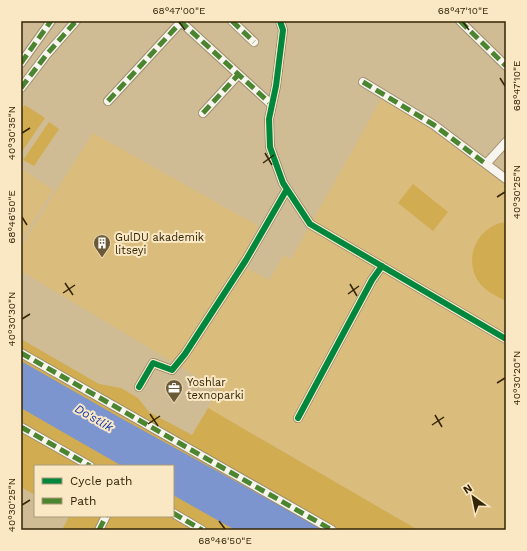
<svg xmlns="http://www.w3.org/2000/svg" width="527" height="551" viewBox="0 0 527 551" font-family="'Work Sans',sans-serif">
<rect width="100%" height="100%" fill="#d0bc94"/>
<path fill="#dabc7d" d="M383 96 506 180V530H418L208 408 218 389 21 271V246L93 133 258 226 239 264 269 280 284 256 291 259Z
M21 168 53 190 21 241Z"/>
<path fill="#d1ac51" d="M25 105 45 118 21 153V111Z
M49 122 59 129 34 166 23 160Z
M413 184 448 212 433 231 398 203Z
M506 222V301C496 296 485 291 478 281 463 258 478 225 506 222Z
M21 339 99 384 121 388 138 398 149 412 192 435 208 408 418 530H62L69 516H173V466H35V495L21 487Z"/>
<path fill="#7c95cf" d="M21 361 126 421 324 530H235L173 495V466H122L21 408Z"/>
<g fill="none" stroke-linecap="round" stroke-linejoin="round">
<g stroke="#9e8e6e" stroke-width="10">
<path id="street" d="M180 21 272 105
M232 21 254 42
M280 21 283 30 276 86 269 119 270 147 283 183 310 224 506 339
M460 21 506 66
M21 63 51 21
M363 82 434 125 486 164
M21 88 47 54 76 21
M108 101 181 22
M203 113 238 75
M506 142 486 164 506 179
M21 353 332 530
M139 387 153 363 172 370 185 354 246 260 287 189
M298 418 372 280 382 266
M21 427 90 466
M173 513 202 530
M99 530 106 516"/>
</g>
<use href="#street" stroke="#f8f5ef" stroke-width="8"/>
<path stroke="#4b8530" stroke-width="5" stroke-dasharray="10 5" stroke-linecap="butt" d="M180 21 272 105
M232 21 254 42
M460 21 506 66
M21 63 51 21
M363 82 434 125 486 164
M21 88 47 54 76 21
M108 101 181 22
M203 113 238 75
M21 353 332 530
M21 427 90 466
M173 513 202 530
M99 530 106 516"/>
<g stroke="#fae8c5" stroke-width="8">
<path id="cycleway" d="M280 21 283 30 276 86 269 119 270 147 283 183 310 224 506 339
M139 387 153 363 172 370 185 354 246 260 287 189
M298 418 372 280 382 266"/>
</g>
<use href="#cycleway" stroke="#00873e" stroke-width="6"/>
</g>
<path fill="none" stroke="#332506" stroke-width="1.5" d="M179 22 185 30M463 22 469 30M500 78 505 86M22 133 30 128M265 153 272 165M263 163 274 155M497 197 505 192M22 217 27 225M65 283 73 295M350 284 357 296M63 293 75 285M348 294 359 286M22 319 30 314M497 383 505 378M150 414 158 426M435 415 442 427M148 424 160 416M432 425 444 417M22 505 30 500M219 521 225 529"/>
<defs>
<g id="building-pin" transform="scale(0.9)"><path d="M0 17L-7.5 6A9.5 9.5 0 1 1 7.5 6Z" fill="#6a5a38" stroke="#fae8c5"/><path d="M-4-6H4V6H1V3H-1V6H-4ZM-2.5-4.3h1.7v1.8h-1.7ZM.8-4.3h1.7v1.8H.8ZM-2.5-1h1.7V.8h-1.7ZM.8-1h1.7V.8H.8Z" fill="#fff"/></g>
<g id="office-pin" transform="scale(0.9)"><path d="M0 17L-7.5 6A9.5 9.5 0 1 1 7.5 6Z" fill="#6a5a38" stroke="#fae8c5"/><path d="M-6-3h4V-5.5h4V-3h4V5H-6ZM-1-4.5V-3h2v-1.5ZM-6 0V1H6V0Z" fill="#fff"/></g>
</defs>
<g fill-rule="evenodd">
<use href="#building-pin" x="102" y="243"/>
<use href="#office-pin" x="174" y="388"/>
</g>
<g text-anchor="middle" stroke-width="4" stroke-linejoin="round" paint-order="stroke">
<g font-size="11" fill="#332506" stroke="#fae8c5" text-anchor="start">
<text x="115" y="241">GulDU akademik<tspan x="115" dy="13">litseyi</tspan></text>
<text x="187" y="386">Yoshlar<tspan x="187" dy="13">texnoparki</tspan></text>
</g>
<g font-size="12" font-style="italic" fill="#1339ad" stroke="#fae8c5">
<text transform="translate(94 418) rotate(30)" y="4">Do'stlik</text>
</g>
</g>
<rect width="527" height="551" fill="none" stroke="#fae8c5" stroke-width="44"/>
<rect x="34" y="465" width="140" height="52" fill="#fae8c5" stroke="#aa9a79"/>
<rect x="42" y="478" width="20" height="6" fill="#00873e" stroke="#aa9a79"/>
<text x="70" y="485" font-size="12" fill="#332506">Cycle path</text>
<rect x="42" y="498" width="20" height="6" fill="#4b8530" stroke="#aa9a79"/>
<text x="70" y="505" font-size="12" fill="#332506">Path</text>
<g transform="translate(473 497) rotate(327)" stroke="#fae8c5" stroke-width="3" paint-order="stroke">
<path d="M0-3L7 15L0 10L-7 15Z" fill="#332506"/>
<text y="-6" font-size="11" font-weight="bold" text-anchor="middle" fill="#332506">N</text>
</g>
<rect x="22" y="22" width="483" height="507" fill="none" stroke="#332506" stroke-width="1.5"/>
<g font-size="10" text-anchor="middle" fill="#332506">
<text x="179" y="14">68°47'00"E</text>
<text x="463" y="14">68°47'10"E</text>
<text transform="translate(516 86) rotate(-90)" y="4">68°47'10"E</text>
<text transform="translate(11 133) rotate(-90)" y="4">40°30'35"N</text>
<text transform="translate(516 192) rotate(-90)" y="4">40°30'25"N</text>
<text transform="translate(11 217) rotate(-90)" y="4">68°46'50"E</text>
<text transform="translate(11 319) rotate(-90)" y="4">40°30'30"N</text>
<text transform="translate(516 378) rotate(-90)" y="4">40°30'20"N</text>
<text transform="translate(11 505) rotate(-90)" y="4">40°30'25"N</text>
<text x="225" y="544">68°46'50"E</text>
</g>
</svg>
